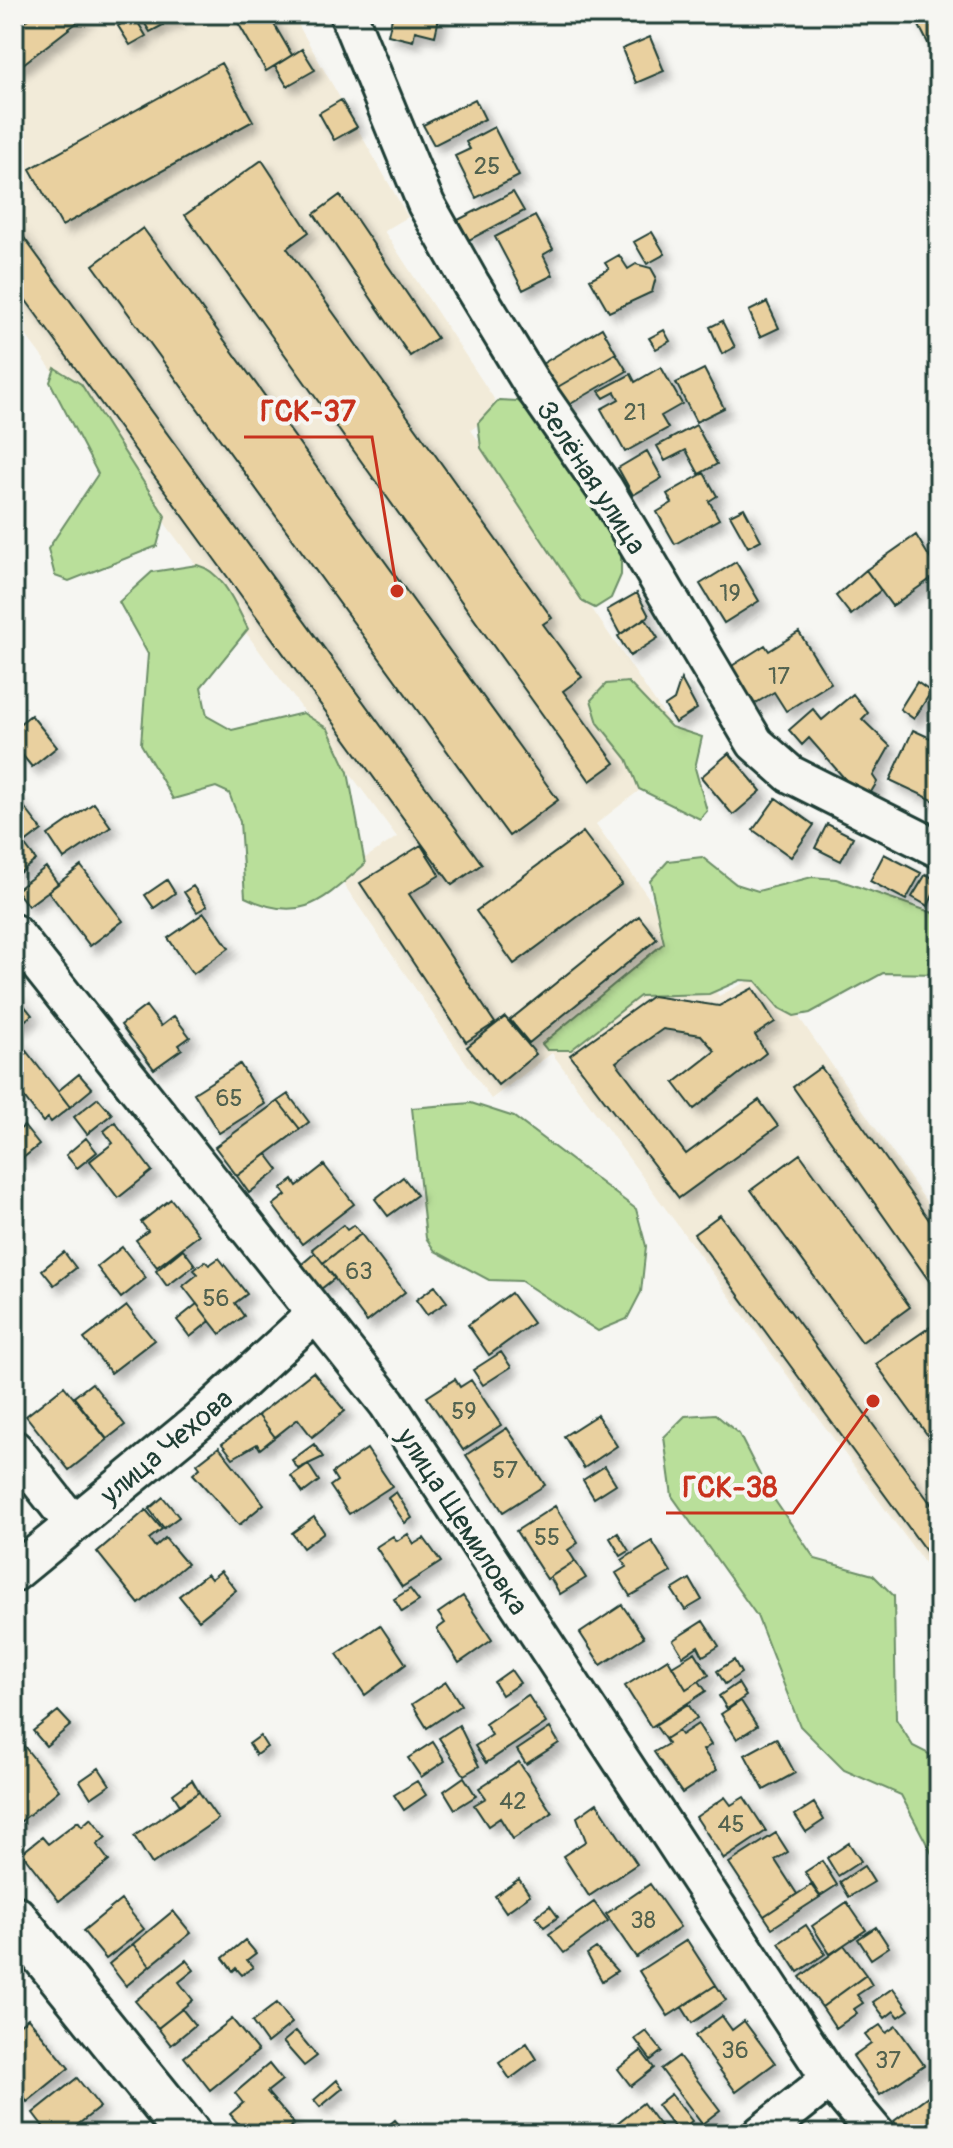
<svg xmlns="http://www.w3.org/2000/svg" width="953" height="2148" viewBox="0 0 953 2148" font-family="Pangolin,sans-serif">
<defs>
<filter id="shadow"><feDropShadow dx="7" dy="7" stdDeviation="4" flood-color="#0004"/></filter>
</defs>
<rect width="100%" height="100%" fill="#f6f6f2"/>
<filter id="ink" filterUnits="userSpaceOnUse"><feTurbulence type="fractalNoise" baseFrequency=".0125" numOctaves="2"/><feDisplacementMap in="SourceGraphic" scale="16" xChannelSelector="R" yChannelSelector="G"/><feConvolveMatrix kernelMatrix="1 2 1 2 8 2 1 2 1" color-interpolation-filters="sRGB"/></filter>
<g filter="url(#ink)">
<path fill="#f2ebd9" d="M14 14H292L408 217 384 231 500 408 471 430 689 752 596 824 719 996 767 971 939 1220V1583L552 1053 491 1099 338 876 397 837 14 319Z"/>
<path fill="#b9df9a" stroke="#6c8e67" stroke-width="2" d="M287 14H328L327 19C312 27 301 23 287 14Z
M55 368 81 384 165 516 157 546 69 581 55 576 48 549 98 474 50 382Z
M499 400 518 401 535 416 621 546V575L611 598 595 608 583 602 481 448 478 423Z
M197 565C224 572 236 606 248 629L201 687 207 716 232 730 303 713 328 729 348 772 365 864C323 900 301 925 245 897L240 822 229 793 216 787 173 799 141 744 148 654 119 602 152 572Z
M628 682 671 727 702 737 695 768 707 811 700 819 639 789 627 759 598 723 591 700 606 684Z
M702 857 736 884 758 891 812 877 836 879 939 915V974L883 973 810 1013 794 1016 779 1008 756 981 741 980 709 994 640 996 571 1050H547L542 1044 664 943 650 881 668 861Z
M471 1103 514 1117 636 1209 646 1246 641 1292 627 1319 598 1331 521 1281 489 1280 435 1251 426 1238 412 1108Z
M715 1414 739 1434 767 1489 815 1559 873 1575 894 1596 896 1719 913 1746 939 1759V1867L901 1795 844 1770 800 1726 757 1616 672 1496 664 1437 685 1416Z"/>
<path fill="#e9d09f" stroke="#1f3d34" stroke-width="2" filter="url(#shadow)" d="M34 14H88L14 71V30Z
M139 14H157L163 25 150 32Z
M162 14H179L180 15 167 23Z
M233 14H268L292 55 266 71Z
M393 14H440L435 36 415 31 413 41 388 35Z
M913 14H939V42L930 47Z
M134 16 146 36 130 45 118 26Z
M650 37 664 71 636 83 622 49Z
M302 49 315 70 287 86 275 66Z
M221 63 253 121 62 226 30 169Z
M475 99 485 119 434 145 423 125Z
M341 100 357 127 334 140 319 113Z
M494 127 519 176 476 198 455 156 470 149 466 142Z
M262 160 309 232 287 248 552 618 543 624 582 677 563 691 615 763 590 781 185 215Z
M513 192 524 211 469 240 458 220Z
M340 195 437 338 410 356 314 214Z
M535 216 553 249 543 255 553 275 523 290 495 237Z
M14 224 482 864 452 885 14 284Z
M143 228 558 800 509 836 93 265Z
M652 232 665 254 647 264 634 242Z
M619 255 628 269 636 264 651 268 656 277 652 292 609 312 590 279 609 269 605 263Z
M767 302 779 328 760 337 749 311Z
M722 321 735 347 722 354 710 327Z
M602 328 616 353 556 388 542 364Z
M664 330 670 341 656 349 649 338Z
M616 353 627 371 567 406 556 388Z
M661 367 682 404 661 416 668 428 625 452 601 409 619 399 615 392 604 398 599 391 631 374 635 382Z
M704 369 724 408 696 422 676 383Z
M696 425 717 464 699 474 686 450 665 461 657 446Z
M647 451 662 478 633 495 618 468Z
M704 473 717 496 709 501 719 519 675 544 657 512 672 503 667 494Z
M744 508 761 540 748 547 730 515Z
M916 535 939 573 892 606 866 570Z
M736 562 759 601 724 623 700 584Z
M866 570 881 590 851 615 836 596Z
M637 593 649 616 620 634 607 610Z
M645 618 658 638 630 656 618 636Z
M799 632 831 683 786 711 774 692 751 706 727 669 765 645 769 651Z
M681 679 697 709 675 723 665 706 674 700Z
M917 682 931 692 914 719 900 709Z
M853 694 868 713 862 719 890 746 873 776 877 782 865 802 809 738 802 745 789 730 813 709 822 720Z
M31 715 57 747 32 767 14 745V728Z
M913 730 939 742V803L890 780Z
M729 753 761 791 733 815 701 777Z
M15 795 42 830 24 844 36 860 14 877Z
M776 798 814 825 791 857 753 830Z
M94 803 111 827 64 859 48 835Z
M827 824 853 837 841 861 815 848Z
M583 832 622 884 514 964 476 911Z
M421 845 440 875 409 894 495 1023 466 1042 360 883Z
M884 854 921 873 906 900 870 881Z
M81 866 123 921 90 946 48 891Z
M46 867 58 884 28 906 16 890Z
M926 874 939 882 928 906 912 897Z
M167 880 175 893 154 908 145 895Z
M193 886 207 906 197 912 184 892Z
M204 913 229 948 193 974 168 938Z
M639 916 657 939 529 1043 510 1020Z
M753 988 775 1022 755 1035 766 1053 694 1109 674 1083 715 1051 701 1035 663 1029 616 1062 686 1154 759 1100 778 1126 679 1198 570 1055 652 996 719 1006Z
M14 993 32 1015 14 1029Z
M146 1006 161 1026 174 1016 190 1037 179 1045 182 1049 154 1069 121 1025Z
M505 1017 536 1054 498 1085 467 1047Z
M16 1038 70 1107 51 1122 48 1118 43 1122 18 1090 14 1093Z
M240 1064 265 1104 219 1133 194 1093Z
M821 1067 939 1234V1295L793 1087Z
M79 1074 92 1089 70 1107 58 1091Z
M288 1094 309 1122 300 1129 278 1101Z
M98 1098 112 1114 87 1134 74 1117Z
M278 1101 300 1129 237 1176 215 1147Z
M115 1122 152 1171 118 1198 90 1161 113 1143 104 1131Z
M24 1126 39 1145 23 1158 14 1146V1134Z
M86 1138 97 1152 77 1168 66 1155Z
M267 1154 279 1170 249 1193 237 1176Z
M800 1154 910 1307 862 1342 751 1190Z
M324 1165 354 1204 302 1244 273 1205 286 1195 281 1189 293 1180 297 1186Z
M403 1177 417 1195 388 1216 375 1199Z
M171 1199 199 1235 157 1267 136 1240 148 1231 141 1222Z
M720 1215 939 1515V1569L694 1234Z
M343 1225 347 1230 354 1225 361 1234 323 1263 312 1249Z
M361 1234 405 1292 367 1322 323 1263Z
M122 1247 146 1278 121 1298 97 1267Z
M183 1249 195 1265 167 1286 156 1271Z
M64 1252 76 1268 54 1285 42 1270Z
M315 1253 335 1278 321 1289 302 1264Z
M219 1258 247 1294 235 1303 244 1316 220 1334 183 1286 198 1274 194 1270 205 1261 209 1265Z
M435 1286 447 1302 427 1315 416 1300Z
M511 1293 533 1323 489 1355 468 1325Z
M197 1304 210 1321 190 1337 177 1320Z
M127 1306 154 1340 111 1373 84 1339Z
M939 1321V1389L936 1391 939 1396V1451L876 1364Z
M501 1352 511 1367 483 1385 473 1370Z
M313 1372 345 1411 312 1437 298 1419 275 1437 258 1415Z
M455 1379 460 1387 471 1380 501 1425 463 1450 427 1397Z
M92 1383 125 1425 107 1439 74 1397Z
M64 1386 107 1440 69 1470 26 1416Z
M258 1415 275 1437 260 1449 257 1444 233 1458 222 1444Z
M597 1415 617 1446 584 1468 564 1436Z
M507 1428 545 1485 503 1512 466 1455Z
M314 1444 323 1457 298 1469 292 1460Z
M219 1447 264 1504 239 1525 193 1474 200 1468 197 1464Z
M367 1449 392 1486 349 1514 330 1486 337 1481 332 1473Z
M308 1464 319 1481 303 1493 291 1476Z
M605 1466 616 1484 594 1498 583 1480Z
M396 1492 412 1518 405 1523 388 1498Z
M163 1497 179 1517 164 1528 149 1509Z
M555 1506 578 1543 568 1550 575 1561 547 1579 516 1531Z
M146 1510 162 1529 149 1539 155 1547 165 1538 187 1564 139 1604 97 1552Z
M314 1517 324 1532 303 1548 292 1533Z
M618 1533 629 1551 621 1556 610 1538Z
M408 1534 414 1544 424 1538 441 1562 402 1587 376 1547 393 1536 397 1541Z
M652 1541 671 1572 630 1596 616 1573 626 1567 622 1560Z
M575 1561 586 1578 560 1594 550 1577Z
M221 1571 236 1590 199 1620 179 1596 207 1574 211 1579Z
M690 1579 702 1600 685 1610 672 1590Z
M410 1589 419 1601 402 1612 394 1599Z
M463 1596 492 1640 459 1663 437 1629 445 1623 438 1613Z
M622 1605 644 1637 601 1665 580 1633Z
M703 1621 719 1646 703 1656 698 1646 683 1656 673 1640Z
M380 1625 406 1664 365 1695 337 1654Z
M695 1652 709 1675 686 1689 672 1666Z
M668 1659 686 1689 699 1681 706 1691 651 1727 625 1686Z
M734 1660 741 1673 725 1684 717 1671Z
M511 1670 520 1683 502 1695 494 1682Z
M446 1682 461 1705 427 1728 412 1704Z
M738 1683 746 1696 727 1709 719 1696Z
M528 1695 546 1723 486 1763 475 1746 492 1735 485 1724Z
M741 1701 757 1726 737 1739 721 1714Z
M688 1704 697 1718 665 1739 655 1725Z
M58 1711 71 1725 46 1746 33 1731Z
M698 1724 711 1745 703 1750 717 1770 682 1793 654 1752 668 1744 665 1739 678 1731 681 1735Z
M459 1725 479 1766 464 1775 439 1738Z
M550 1728 559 1743 526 1764 517 1750Z
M260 1736 267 1747 256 1755 249 1744Z
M776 1738 795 1773 764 1790 745 1755Z
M433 1742 445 1761 421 1777 408 1758Z
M24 1746 59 1790 14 1827V1754Z
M519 1762 552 1813 513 1839 500 1818 488 1826 474 1805 486 1798 479 1788Z
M99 1768 110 1785 91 1798 80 1781Z
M464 1777 476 1796 455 1809 444 1791Z
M192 1780 199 1792 180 1805 173 1794Z
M417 1781 426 1795 404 1810 394 1795Z
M199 1792 218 1819 152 1864 134 1836Z
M725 1797 731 1805 744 1797 766 1831 724 1859 696 1817Z
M597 1803 637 1864 589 1896 563 1856 586 1841 577 1817Z
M814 1803 824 1820 806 1832 795 1815Z
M91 1818 106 1837 97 1845 109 1861 59 1901 22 1853 42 1837 48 1844 78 1821 82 1826Z
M776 1833 788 1852 775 1860 797 1894 764 1916 729 1863Z
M849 1843 861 1861 838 1876 827 1858Z
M822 1861 837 1885 820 1896 805 1872Z
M864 1866 874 1882 849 1897 840 1882Z
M519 1879 530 1895 506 1912 495 1896Z
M650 1884 680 1927 636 1957 606 1914Z
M811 1885 820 1897 772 1928 764 1916Z
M121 1900 144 1929 106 1959 83 1931Z
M594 1902 608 1921 564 1953 549 1934Z
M847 1902 866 1930 830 1954 812 1926Z
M550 1906 558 1917 544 1927 536 1916Z
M173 1911 191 1933 150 1966 133 1944Z
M806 1925 825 1954 798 1972 779 1943Z
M876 1927 889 1947 871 1959 858 1939Z
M245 1940 256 1953 247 1960 253 1967 242 1975 236 1968 233 1971 223 1958Z
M687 1940 716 1985 668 2016 639 1971Z
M133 1944 150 1966 126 1986 109 1964Z
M844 1945 866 1975 822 2007 800 1977Z
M596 1948 617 1971 602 1981 587 1954Z
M186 1960 194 1970 179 1982 193 2000 158 2028 135 2001Z
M866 1975 872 1985 857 1995 863 2003 854 2009 857 2013 836 2028 822 2007Z
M716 1985 726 2000 692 2023 682 2007Z
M893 1988 909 2010 899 2017 894 2011 885 2018 873 2002Z
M277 2003 292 2023 267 2043 252 2022Z
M182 2009 195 2025 171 2045 158 2028Z
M722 2016 732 2030 744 2021 775 2063 736 2092 695 2036Z
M28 2018 69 2068 27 2102 14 2086V2029Z
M232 2019 258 2051 210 2090 184 2057Z
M880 2025 886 2033 896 2026 924 2065 880 2095 853 2056 871 2043 865 2035Z
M296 2031 317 2056 304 2066 283 2042Z
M646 2031 662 2051 651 2060 635 2039Z
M527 2043 537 2059 510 2079 499 2063Z
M641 2051 654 2068 631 2086 618 2069Z
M679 2056 720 2110 702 2124 661 2069Z
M269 2064 282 2080 267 2092 294 2124 282 2134H247L230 2114 243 2103 235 2093Z
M77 2078 100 2107 66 2134H49L33 2113Z
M337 2080 343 2088 320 2107 314 2100Z
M932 2093 939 2102V2134H903L894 2121Z
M671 2094 692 2121 678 2132 657 2105Z
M643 2103 666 2134H617L612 2127Z
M395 2120 407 2134H378Z"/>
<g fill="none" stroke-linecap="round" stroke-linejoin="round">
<g stroke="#1f3d34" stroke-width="42">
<path id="street" d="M348 14 426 204 471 284 533 386 604 488 755 743 790 774 939 849
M14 933 387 1403 830 2079 876 2134
M14 1449 73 1524
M14 1573 199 1421 315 1314
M761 2134 830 2079"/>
</g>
<g stroke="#1f3d34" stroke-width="50">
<path id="secondary" d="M14 1918 188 2134"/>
</g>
<use href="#street" stroke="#f6f6f2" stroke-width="36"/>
<use href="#secondary" stroke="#f6f6f2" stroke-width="44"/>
</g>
</g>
<g text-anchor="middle" stroke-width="8" stroke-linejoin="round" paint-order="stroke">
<g font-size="24" fill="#52624f">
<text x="487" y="174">25</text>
<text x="635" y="420">21</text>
<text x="730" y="601">19</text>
<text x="779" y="684">17</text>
<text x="229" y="1106">65</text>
<text x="359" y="1279">63</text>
<text x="216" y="1306">56</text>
<text x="464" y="1419">59</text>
<text x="505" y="1478">57</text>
<text x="547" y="1545">55</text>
<text x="513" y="1809">42</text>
<text x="731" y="1832">45</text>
<text x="643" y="1928">38</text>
<text x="735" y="2058">36</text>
<text x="888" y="2068">37</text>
</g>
<g font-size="28" fill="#1f3d34" stroke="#f6f6f2">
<text transform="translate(592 477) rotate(57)" y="10">Зелёная улица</text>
<text transform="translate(166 1446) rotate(-40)" y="10">улица Чехова</text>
<text transform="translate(463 1521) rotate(57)" y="10">улица Щемиловка</text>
</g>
</g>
<path fill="none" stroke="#c8321e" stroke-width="3" d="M397 591L372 437H244M873 1401L793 1513H666"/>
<g fill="#c8321e" stroke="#f6f6f2" stroke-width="3">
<circle cx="397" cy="591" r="8"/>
<circle cx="873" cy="1401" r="8"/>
</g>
<g font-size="30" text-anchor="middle" font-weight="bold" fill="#c8321e" stroke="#f6f6f2" stroke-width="8" stroke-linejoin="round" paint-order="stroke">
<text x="308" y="421">ГСК-37</text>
<text x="730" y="1497">ГСК-38</text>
</g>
<rect width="953" height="2148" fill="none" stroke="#f6f6f2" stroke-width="48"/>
<rect x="24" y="24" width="905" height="2100" fill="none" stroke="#1f3d34" stroke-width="3" filter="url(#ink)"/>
</svg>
